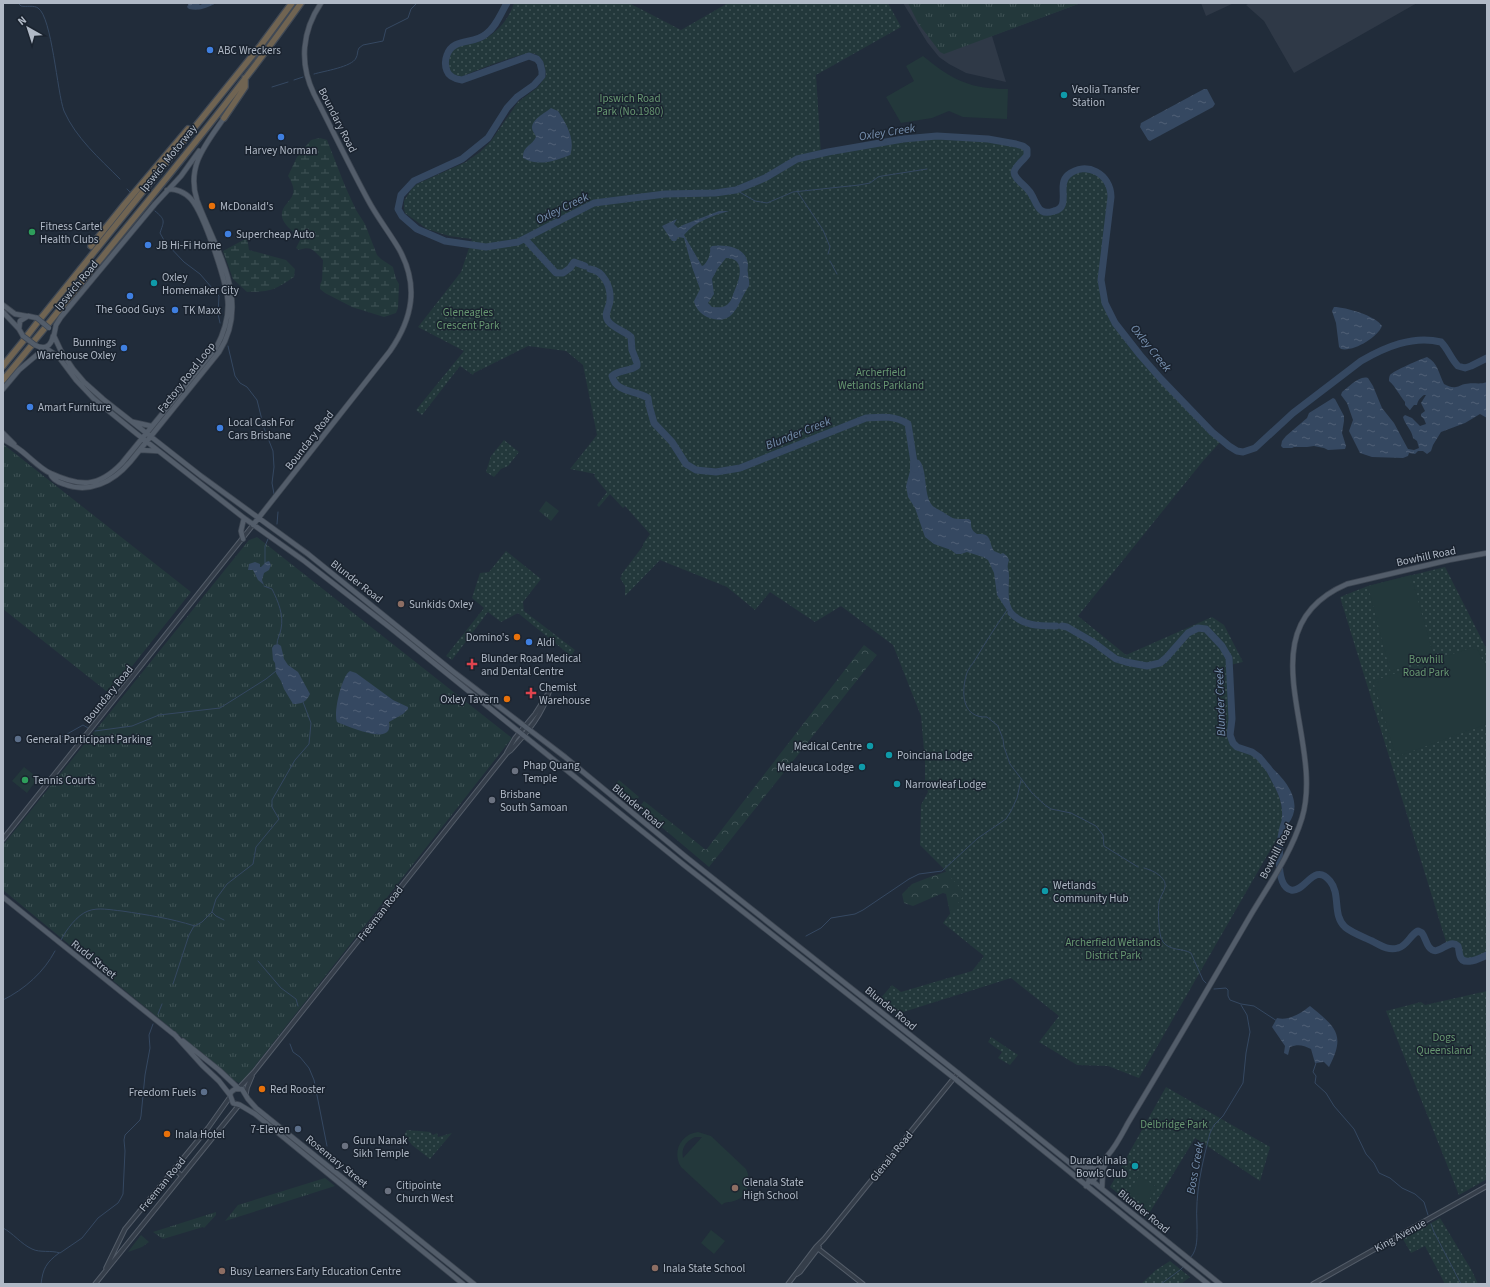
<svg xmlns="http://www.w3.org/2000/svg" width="1490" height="1287" viewBox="0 0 1490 1287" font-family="'Source Sans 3',sans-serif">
<defs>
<pattern id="grass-tufts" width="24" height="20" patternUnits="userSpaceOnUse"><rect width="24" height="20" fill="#23383b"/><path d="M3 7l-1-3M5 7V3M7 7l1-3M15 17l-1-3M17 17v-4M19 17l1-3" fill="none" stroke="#405356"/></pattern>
<pattern id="forest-crowns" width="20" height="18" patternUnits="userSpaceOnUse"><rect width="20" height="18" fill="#23383b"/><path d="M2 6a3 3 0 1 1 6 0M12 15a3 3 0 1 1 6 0" fill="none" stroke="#405356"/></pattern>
<pattern id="wetland-marsh" width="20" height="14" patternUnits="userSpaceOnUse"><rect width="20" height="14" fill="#23383b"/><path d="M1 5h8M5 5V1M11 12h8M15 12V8" fill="none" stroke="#405356"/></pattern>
<pattern id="park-dots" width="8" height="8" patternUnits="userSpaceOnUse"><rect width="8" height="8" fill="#23383b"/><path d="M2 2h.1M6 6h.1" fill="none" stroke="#405356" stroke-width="1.8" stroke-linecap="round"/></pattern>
<pattern id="water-ripples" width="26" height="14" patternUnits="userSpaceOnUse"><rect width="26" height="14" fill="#354861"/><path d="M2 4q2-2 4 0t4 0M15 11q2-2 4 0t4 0" fill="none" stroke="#506076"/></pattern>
</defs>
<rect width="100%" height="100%" fill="#212c3a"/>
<path fill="#2f3947" d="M903 3H1081L992 36 1006 82 966 73 949 64 939 57 927 42Z
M1201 3H1234L1206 16Z
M1250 3H1417L1294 73 1264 21 1246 5Z"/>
<path fill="url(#grass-tufts)" d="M908 3H1081L944 54 940 52 918 23Z
M3 444 191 592 110 694 3 609Z
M546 501 559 511 551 521 539 511Z
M257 537 512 738 243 1081 239 1083 235 1081 3 890V845L249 540Z
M325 1178 335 1186 225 1221 238 1205Z
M216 1212V1215L204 1228 203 1227 163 1239 153 1232Z
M141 1235 149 1242 142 1247 128 1252Z"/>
<path fill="url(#forest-crowns)" d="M864 645 877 655 709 867 639 808 644 801 706 850Z
M619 780 639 797 633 804 613 787Z
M957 868 981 883 951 918 946 894 943 893 913 906 904 903 902 894 912 884 930 877Z"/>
<path fill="url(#wetland-marsh)" d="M320 138 327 140 345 186 356 210 365 224 377 255 381 259 393 267 396 279 399 284 398 308 396 313 384 317 352 307 325 293 320 289V285L322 280 323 260C314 251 312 245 299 250L296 248 301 238C295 233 286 227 283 220 278 208 290 203 293 194 295 188 291 181 288 176L297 157 311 140Z
M247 238 249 250 286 260 295 269 294 277C274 290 271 292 247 292L233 279 223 251Z"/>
<path fill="url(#park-dots)" d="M514 3H629L681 30 728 3H888L901 27 816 75 821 154C883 143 937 131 1001 141 1010 143 1024 142 1028 152 1027 161 1012 165 1014 174 1016 180 1028 188 1032 194 1036 200 1036 209 1043 212 1047 213 1054 213 1058 210 1074 200 1048 178 1079 170 1084 169 1091 168 1096 171 1101 173 1108 181 1110 186 1112 192 1111 199 1110 204 1109 229 1102 254 1101 279 1100 294 1107 309 1115 322 1127 343 1150 366 1167 384 1185 403 1202 423 1222 440L1203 461 1078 616 1126 655 1212 617 1224 625 1243 662 1230 665 1232 719 1230 735 1233 743 1237 747 1252 752 1264 763 1263 764C1276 792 1287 800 1280 833L1139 1078 1108 1066 1077 1065 1039 1042 1059 1016 1011 978 897 1014 879 1000 892 985 901 992 972 971 984 956 943 923 965 894 943 868 920 845 921 805 928 792 925 782V762L921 716 893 645 841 606 815 622 770 592 755 610 727 587 660 560 625 596V586L620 578 622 576 621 575 643 546V544L650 534 625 506 623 508 610 494 599 507 597 505 607 492 594 476 595 474 570 469 597 435 583 365 566 351 528 346 474 373 473 375 460 366 422 415 416 410 464 351 418 327 461 272 472 239 449 236 427 229 405 213 404 208V201L412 188 417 184 466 162 480 152 491 141 518 102 538 87 546 76C545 68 544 58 535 54 524 50 473 72 460 77H455L449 70C447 60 451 47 462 44 469 42 476 44 483 40 498 32 509 19 514 3Z
M504 440 519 452 508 466 501 469 494 477 486 472 491 456Z
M506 551 541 579 523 602 524 611 575 650 571 656 518 613 501 622 488 612 452 660 446 656 484 608 472 598 480 573 489 572Z
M1445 567 1487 650V955C1480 958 1464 967 1460 956 1459 953 1459 949 1458 946L1455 943 1447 945 1340 597 1368 586Z
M1487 991V1179L1459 1195 1386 1011 1421 1002 1425 1005Z
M991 1037 1018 1055 1010 1065 998 1058 1002 1052 988 1042Z
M1166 1087 1270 1147 1260 1181 1195 1138 1147 1217 1110 1187Z
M407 1130 430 1132 433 1135 437 1133 438 1137 452 1133 430 1159 412 1145 404 1135Z
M1440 1218 1472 1271 1478 1284H1445L1425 1246 1411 1253 1403 1239Z
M1170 1261 1190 1277 1181 1284H1141L1156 1270Z"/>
<path fill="#23383b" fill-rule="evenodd" d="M923 56C952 80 970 89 1008 89L1007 119 963 117 949 111 932 118 901 123 886 97 914 81 906 66Z
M1411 575 1434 657 1390 671 1368 586Z
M1476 646 1487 669V724L1396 757 1373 681Z
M24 767 38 778 27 793 12 781Z
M1093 883 1103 887 1096 901 1087 897Z
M698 1132 711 1136 746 1169C752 1181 748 1197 734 1201 729 1203 725 1201 722 1205L681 1167C672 1153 680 1134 698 1132ZM695 1137H702L683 1158C681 1148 686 1141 695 1137Z
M1139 1176 1157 1187 1146 1205 1128 1193Z
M711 1230 725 1241 714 1254 701 1243Z"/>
<path fill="url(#water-ripples)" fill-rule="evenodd" d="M189 3H198L200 5 204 3H216C207 8 200 11 189 9L187 7Z
M1204 89H1207L1215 104 1213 107 1150 141 1148 140 1140 127 1141 123Z
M551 108 558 111C566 123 576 140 570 155 555 161 538 167 523 158 522 146 532 146 536 137 535 134 532 131 532 128 532 119 545 113 551 108Z
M719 211H729C714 215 694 222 684 235L702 266 704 265C708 260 711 255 710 248L712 246C726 244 746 247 748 264 748 267 747 270 748 273 748 278 750 281 749 286 737 303 735 328 707 317 701 314 695 308 694 301L700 289 692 267 684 238 678 237 676 241H672L662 226 677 219 674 224 678 228 683 225ZM726 258C744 258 741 275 736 287 733 293 732 303 725 306 722 308 716 307 712 307L708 303 714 294 712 279 718 268Z
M1334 307C1346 307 1376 316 1382 326 1377 338 1353 352 1341 349L1339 347 1336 323 1332 311Z
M1427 357C1438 363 1439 374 1444 384 1448 386 1452 388 1456 387 1459 387 1462 384 1465 384 1474 382 1479 385 1487 382V418L1480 414 1465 423 1441 432 1433 445 1431 451 1427 454 1423 451H1418L1415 454 1409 453 1408 456 1403 458 1372 457 1360 453 1349 431 1353 420 1347 403 1341 395 1342 392C1349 387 1359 375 1368 378L1373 386 1382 408 1394 423 1408 449 1414 450 1419 448 1417 441 1413 438C1412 430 1405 425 1403 417L1405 415 1412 418 1420 426 1426 424 1424 419 1421 416V414L1425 411 1421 403 1426 395H1424C1420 398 1418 400 1417 405H1414L1410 410 1405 405V402C1399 395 1396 387 1389 381 1389 379 1389 377 1390 375 1393 371 1421 359 1427 357Z
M1333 398 1335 399 1344 416V421L1342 433 1346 446 1345 449 1328 450 1324 448 1314 446 1307 447H1294L1292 448H1283L1281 446 1282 441 1286 436 1307 418 1309 413Z
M915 459 919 460C927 468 924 491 930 502 932 507 938 509 943 512 955 520 953 519 969 519L971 521C971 527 971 530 977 534 992 533 988 540 994 551L1001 554 1003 553 1007 556 1009 560C1006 570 1009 567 1009 576 1009 591 1006 603 1017 616L1016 619 1010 615 997 595 994 573 988 560 983 557 967 552 961 554H956L951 550 934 544 925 537 915 508 908 497 906 486 910 471V462Z
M269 561 271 565 269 570 264 573 262 580 264 585 258 580 253 570H248L249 564 255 562 260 564V567H261L266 562Z
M278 644 281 646 284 659 288 665 298 672 310 694C306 702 302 704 293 704L284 689 281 681 276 673 275 663 273 660 272 648 274 645Z
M350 671 356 673 393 700 408 707V709L403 714 389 722C389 725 390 728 388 731 381 741 347 726 337 722 333 713 342 675 350 671Z
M1264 761C1283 776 1306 801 1288 824 1285 828 1283 831 1279 833 1288 801 1276 792 1263 764Z
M1310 1006C1336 1027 1346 1035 1329 1067L1324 1062 1315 1063 1311 1049C1303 1045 1298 1044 1290 1047L1288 1055 1284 1053 1285 1046 1272 1027 1277 1018C1289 1021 1301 1013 1310 1006Z"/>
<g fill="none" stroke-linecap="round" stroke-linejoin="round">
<path stroke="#354861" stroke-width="1" d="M18 3 21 6C26 7 34 5 38 8 52 17 57 92 64 111 76 138 99 158 120 179
M314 74C324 71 352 67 356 58 358 55 357 51 359 48L363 45 383 41 386 29 408 18 411 9 417 3
M294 80 303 77
M272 87 288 82
M127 189 131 193
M736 190 755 201 767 203 793 192 859 185 870 183 878 177 882 176 927 169
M797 191 823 230 830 247 828 254
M155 211C166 220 164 221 160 233L165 242 184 262 200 274 219 296 218 314 220 323
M830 261 837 274
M228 346 235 376 240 383 247 387 257 400 264 428 273 451 274 467 272 483 274 494
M277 524 278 512
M265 563V546L268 539
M264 586 272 589C278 601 284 615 281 629 280 635 277 639 277 644
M1007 610C996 626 985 643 975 660 972 665 967 670 966 676 961 695 963 718 987 717L998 726 1003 739 1004 747 1010 764 1032 793 1045 805 1051 809 1071 813 1096 826 1103 835 1104 846 1138 867
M95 731 132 726 159 715 220 708 266 679 276 671
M60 738 83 725 88 728
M1144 868C1152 870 1167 877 1165 887 1164 892 1160 897 1159 902 1158 909 1158 936 1163 942 1170 951 1182 948 1191 953L1203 980 1206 983
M212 912 216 916 224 920
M806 936 821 928 831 918 855 914 863 910 909 879 919 874 942 871 978 838 1006 819 1011 811 1017 798 1021 780
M61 940C66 930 77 915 88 911 98 907 111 910 122 911 148 915 169 918 195 926L202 922 212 912 216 899 227 884 253 864 256 847 279 819 272 807V800L295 760 309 744 311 723 303 702
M258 961 281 988 296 999 298 1006
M173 984 189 935 194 926
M1214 989 1226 988 1228 990V996L1230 1000 1241 1004 1254 1006 1277 1021
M3 1000C25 989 44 972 55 951
M158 1014 162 1004
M290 1044 293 1052 300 1057 309 1068 314 1080 327 1146
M1316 1063 1313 1072 1316 1076 1315 1083 1326 1093 1334 1106 1354 1129 1366 1154 1374 1163 1379 1173 1390 1178 1402 1188 1415 1194 1424 1202 1428 1215
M1431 1224 1434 1232 1461 1284
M3 1228C13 1233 21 1244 32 1249 40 1253 51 1250 60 1253L82 1238 98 1218 118 1203 121 1198 123 1194 125 1151 124 1140 125 1135 140 1120 141 1116 145 1075 150 1048 149 1035 153 1024
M1191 1257C1198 1249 1197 1236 1197 1225 1195 1193 1202 1164 1210 1133L1214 1125 1223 1116 1243 1083 1246 1053 1250 1032 1247 1015 1241 1005
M41 1284C43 1268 46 1263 59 1253
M1161 1284 1180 1270 1184 1266"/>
<path stroke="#354861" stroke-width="7" d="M507 3C501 13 496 27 486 34 474 45 453 37 447 55 445 60 445 66 447 71 449 77 455 79 462 80L529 56 537 59 540 63 542 71V76L534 85 517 97 507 108 488 138 462 159 414 181 401 195 398 209 402 216 417 229 445 241 486 247 518 242 594 203 665 194 715 193 736 190 765 178 797 159 828 152 903 139 937 136 988 139 1016 144 1023 146 1027 149V155C1024 160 1015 166 1014 172 1014 179 1025 185 1029 191 1034 196 1036 208 1042 211 1045 213 1051 212 1054 211 1072 207 1056 185 1068 175 1086 160 1111 174 1111 197L1101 280 1105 303 1115 323 1140 355 1161 379 1212 432 1229 446 1237 451 1243 452 1255 448 1293 413 1361 361C1385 347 1413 335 1441 342 1448 349 1451 359 1458 366L1465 368 1471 366 1487 358
M525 239 556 273H563L570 268 574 262 585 266
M590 269C604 271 611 287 610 300 610 307 603 314 608 321 614 329 625 331 631 337L632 350 637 363V366C629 372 619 369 612 376 616 393 636 390 648 398L649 405 654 423 672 442 686 464 696 470 716 472 740 468 866 418C880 417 895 415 908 424L915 469
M1011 613C1023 626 1039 626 1056 626
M1062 626 1067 627 1093 642 1116 659 1126 662 1147 666 1160 663 1166 658 1188 633 1198 628 1206 629 1222 646 1229 658 1232 719 1230 735 1233 743 1237 747 1252 752 1259 757 1269 769
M1284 824C1280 836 1273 885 1291 890 1305 893 1314 861 1330 881 1341 894 1332 915 1345 927 1352 933 1364 937 1372 941 1380 945 1388 951 1398 948 1407 946 1410 935 1418 931L1422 933C1425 937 1426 943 1429 947 1438 959 1448 937 1458 946 1459 949 1459 953 1460 956 1463 967 1481 958 1487 955"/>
<g stroke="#535c68" stroke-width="5.5">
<path id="minor" d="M507 752 515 738 535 714 547 695
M3 839 253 525
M239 1088 254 1072 507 753 511 750C527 732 542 716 549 692
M246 1094 247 1088 252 1076
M174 1169 182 1176
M816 1247 863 1284
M106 1268 125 1229 208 1128 230 1097
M797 1274 800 1272 819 1247
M95 1284 239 1105
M788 1284 816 1247 824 1239 958 1073
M1313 1284 1487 1186"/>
</g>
<g stroke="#3e4753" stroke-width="6">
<path id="major" d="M3 305 15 314 26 316
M3 312 19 329
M54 335 56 325 61 317 155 204 181 176 199 151
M23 336 19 329 20 321 28 316 37 318
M54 336 61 351 73 369 84 382 103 399 201 476 308 554 455 673 565 757 686 857 958 1073 1220 1284
M35 345C44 350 51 347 53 336
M45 348 58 356 76 380 94 399 137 434 244 518 303 560 388 626 684 865 954 1078 1208 1284
M3 389 19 370 39 353 42 348
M133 422 151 426
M3 433 14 444
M3 439C7 442 12 444 16 447 27 454 39 468 50 473 80 487 98 488 122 463L216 348C223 335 228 321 228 305 228 285 204 214 191 199 186 193 174 187 167 190
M140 450 158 451
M50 473C52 479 57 482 64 484 89 494 113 482 130 462L219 352C252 301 215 249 197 200 186 166 206 144 224 118
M253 525 390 351C413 318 419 285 399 249 389 232 377 217 368 200 349 165 332 129 314 94 299 63 302 31 321 3
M243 539 241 531 244 518
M3 897 176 1036
M174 1034 202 1065 219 1081 230 1095 233 1103 240 1105 255 1114 463 1284
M183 1041 219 1070 238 1088
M230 1095 231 1092 235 1089H242L248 1099 256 1108 474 1284
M1073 1165 1097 1169
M1092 1182 1104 1167 1108 1157
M1086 1186C1092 1175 1100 1165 1108 1155 1116 1146 1122 1134 1128 1123 1169 1055 1209 987 1249 918 1268 886 1291 854 1302 818 1326 739 1242 629 1347 584L1449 560 1487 553
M1102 1188 1103 1168"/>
</g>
<g stroke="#404955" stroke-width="8">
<path id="highway" d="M224 118 245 87V78
M91 246 124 205 188 129
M41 318 261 45 292 3
M48 324C133 218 222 114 301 3
M27 336 37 323
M34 341 44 329
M3 366 24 340
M3 380 31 346"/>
</g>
<use href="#minor" stroke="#353e4a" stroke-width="3.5"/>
<use href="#major" stroke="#535d6a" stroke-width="4.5"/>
<use href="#highway" stroke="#706452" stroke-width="5.5"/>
<g stroke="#3e4753" stroke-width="6" stroke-linecap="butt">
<path id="major-bridge" d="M37 318 49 328
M23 336 35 345"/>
</g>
<use href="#major-bridge" stroke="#535d6a" stroke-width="4.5"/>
</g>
<g fill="#3f7fe0" stroke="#1a232f" stroke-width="1.5">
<circle cx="210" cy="50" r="4"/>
<circle cx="281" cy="137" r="4"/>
<circle cx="228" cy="234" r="4"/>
<circle cx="148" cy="245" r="4"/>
<circle cx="130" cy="296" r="4"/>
<circle cx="175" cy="310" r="4"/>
<circle cx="124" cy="348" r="4"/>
<circle cx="30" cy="407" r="4"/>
<circle cx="220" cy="428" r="4"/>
<circle cx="529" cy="642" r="4"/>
</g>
<g fill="#0f9aa8" stroke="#1a232f" stroke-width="1.5">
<circle cx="1064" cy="95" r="4"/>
<circle cx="154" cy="283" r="4"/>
<circle cx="870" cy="746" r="4"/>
<circle cx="889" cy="755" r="4"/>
<circle cx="862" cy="767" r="4"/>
<circle cx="897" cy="784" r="4"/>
<circle cx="1045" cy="891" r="4"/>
<circle cx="1135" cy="1166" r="4"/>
</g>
<g fill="#e8710a" stroke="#1a232f" stroke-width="1.5">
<circle cx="212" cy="206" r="4"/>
<circle cx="517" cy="637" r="4"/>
<circle cx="507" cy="699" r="4"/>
<circle cx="262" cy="1089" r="4"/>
<circle cx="167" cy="1134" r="4"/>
</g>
<g fill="#2e9e5b" stroke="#1a232f" stroke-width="1.5">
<circle cx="32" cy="232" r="4"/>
<circle cx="25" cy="780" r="4"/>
</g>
<g fill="#8d6e63" stroke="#1a232f" stroke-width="1.5">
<circle cx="401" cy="604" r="4"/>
<circle cx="735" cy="1188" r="4"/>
<circle cx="655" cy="1268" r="4"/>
<circle cx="222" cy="1271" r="4"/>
</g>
<g fill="#e0444e" stroke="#1a232f" stroke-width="1.5">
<path d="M470 658h4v4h4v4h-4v4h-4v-4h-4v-4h4z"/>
<path d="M529 687h4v4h4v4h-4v4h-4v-4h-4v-4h4z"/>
</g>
<g fill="#5c6f8a" stroke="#1a232f" stroke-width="1.5">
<circle cx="18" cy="739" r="4"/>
<circle cx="204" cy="1092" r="4"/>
<circle cx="298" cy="1129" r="4"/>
</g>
<g fill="#6b7280" stroke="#1a232f" stroke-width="1.5">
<circle cx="515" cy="771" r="4"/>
<circle cx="492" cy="800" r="4"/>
<circle cx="345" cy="1146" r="4"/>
<circle cx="388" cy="1191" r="4"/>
</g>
<g text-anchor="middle" stroke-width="3" stroke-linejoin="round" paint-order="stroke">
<g font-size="11" fill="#b0b9c6" stroke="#1a232f" text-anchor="start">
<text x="218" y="54">ABC Wreckers</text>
<text x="1072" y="93">Veolia Transfer<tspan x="1072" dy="13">Station</tspan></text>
<text x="281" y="154" text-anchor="middle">Harvey Norman</text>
<text x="220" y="210">McDonald's</text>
<text x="40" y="230">Fitness Cartel<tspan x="40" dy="13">Health Clubs</tspan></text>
<text x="236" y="238">Supercheap Auto</text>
<text x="156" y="249">JB Hi-Fi Home</text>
<text x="162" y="281">Oxley<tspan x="162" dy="13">Homemaker City</tspan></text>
<text x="130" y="313" text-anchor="middle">The Good Guys</text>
<text x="183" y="314">TK Maxx</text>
<text x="116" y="346" text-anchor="end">Bunnings<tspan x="116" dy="13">Warehouse Oxley</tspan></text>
<text x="38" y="411">Amart Furniture</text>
<text x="228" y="426">Local Cash For<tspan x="228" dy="13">Cars Brisbane</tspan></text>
<text x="409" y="608">Sunkids Oxley</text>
<text x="509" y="641" text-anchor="end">Domino's</text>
<text x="537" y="646">Aldi</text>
<text x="481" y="662">Blunder Road Medical<tspan x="481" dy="13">and Dental Centre</tspan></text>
<text x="539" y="691">Chemist<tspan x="539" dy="13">Warehouse</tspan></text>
<text x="499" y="703" text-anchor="end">Oxley Tavern</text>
<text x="26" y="743">General Participant Parking</text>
<text x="862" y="750" text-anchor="end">Medical Centre</text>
<text x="897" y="759">Poinciana Lodge</text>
<text x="523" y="769">Phap Quang<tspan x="523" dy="13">Temple</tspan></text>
<text x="854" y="771" text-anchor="end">Melaleuca Lodge</text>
<text x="33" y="784">Tennis Courts</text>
<text x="905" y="788">Narrowleaf Lodge</text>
<text x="500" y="798">Brisbane<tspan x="500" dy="13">South Samoan</tspan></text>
<text x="1053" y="889">Wetlands<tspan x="1053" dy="13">Community Hub</tspan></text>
<text x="270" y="1093">Red Rooster</text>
<text x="196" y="1096" text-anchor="end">Freedom Fuels</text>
<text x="290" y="1133" text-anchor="end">7-Eleven</text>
<text x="175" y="1138">Inala Hotel</text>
<text x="353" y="1144">Guru Nanak<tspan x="353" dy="13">Sikh Temple</tspan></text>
<text x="1127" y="1164" text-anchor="end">Durack Inala<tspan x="1127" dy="13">Bowls Club</tspan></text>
<text x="743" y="1186">Glenala State<tspan x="743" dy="13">High School</tspan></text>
<text x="396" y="1189">Citipointe<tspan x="396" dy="13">Church West</tspan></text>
<text x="663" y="1272">Inala State School</text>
<text x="230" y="1275">Busy Learners Early Education Centre</text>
</g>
<g font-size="11" fill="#679771" stroke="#1a232f">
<text x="630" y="102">Ipswich Road<tspan x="630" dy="13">Park (No.1980)</tspan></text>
<text x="468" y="316">Gleneagles<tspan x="468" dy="13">Crescent Park</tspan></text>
<text x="881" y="376">Archerfield<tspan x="881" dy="13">Wetlands Parkland</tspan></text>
<text x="1426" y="663">Bowhill<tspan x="1426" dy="13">Road Park</tspan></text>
<text x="1113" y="946">Archerfield Wetlands<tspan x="1113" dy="13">District Park</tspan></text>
<text x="1444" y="1041">Dogs<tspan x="1444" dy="13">Queensland</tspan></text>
<text x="1174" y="1128">Delbridge Park</text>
</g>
<g font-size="11" fill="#b0b9c6" stroke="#1a232f">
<text transform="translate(338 120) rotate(63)" y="4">Boundary Road</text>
<text transform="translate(168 158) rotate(-51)" y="4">Ipswich Motorway</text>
<text transform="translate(76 285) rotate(-50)" y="4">Ipswich Road</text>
<text transform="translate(186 377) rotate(-52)" y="4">Factory Road Loop</text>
<text transform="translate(309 440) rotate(-52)" y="4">Boundary Road</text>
<text transform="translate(1426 556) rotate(-12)" y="4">Bowhill Road</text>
<text transform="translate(357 581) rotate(38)" y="4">Blunder Road</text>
<text transform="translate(108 694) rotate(-51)" y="4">Boundary Road</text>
<text transform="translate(638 806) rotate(40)" y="4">Blunder Road</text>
<text transform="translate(1276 851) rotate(-63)" y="4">Bowhill Road</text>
<text transform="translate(380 913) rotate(-52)" y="4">Freeman Road</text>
<text transform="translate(94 959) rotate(39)" y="4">Rudd Street</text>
<text transform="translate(891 1008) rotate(39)" y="4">Blunder Road</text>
<text transform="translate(891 1156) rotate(-51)" y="4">Glenala Road</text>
<text transform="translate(337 1161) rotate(39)" y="4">Rosemary Street</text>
<text transform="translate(162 1184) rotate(-51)" y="4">Freeman Road</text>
<text transform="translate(1144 1211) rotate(39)" y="4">Blunder Road</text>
<text transform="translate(1400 1235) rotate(-29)" y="4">King Avenue</text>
</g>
<g font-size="12" font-style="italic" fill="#7790af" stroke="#1a232f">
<text transform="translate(887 132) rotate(-9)" y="4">Oxley Creek</text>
<text transform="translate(562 208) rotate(-26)" y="4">Oxley Creek</text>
<text transform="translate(1151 348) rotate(51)" y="4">Oxley Creek</text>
<text transform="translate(798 433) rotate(-22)" y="4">Blunder Creek</text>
<text transform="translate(1220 702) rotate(-92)" y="4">Blunder Creek</text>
<text transform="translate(1195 1168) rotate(-80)" y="4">Boss Creek</text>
</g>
</g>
<rect width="1490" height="1287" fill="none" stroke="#b0b9c6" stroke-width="8"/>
<g transform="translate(28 28) rotate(321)" stroke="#1a232f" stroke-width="3" paint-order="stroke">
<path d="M0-3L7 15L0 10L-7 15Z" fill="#b0b9c6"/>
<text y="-6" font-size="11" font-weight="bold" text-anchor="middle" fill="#b0b9c6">N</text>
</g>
</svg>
